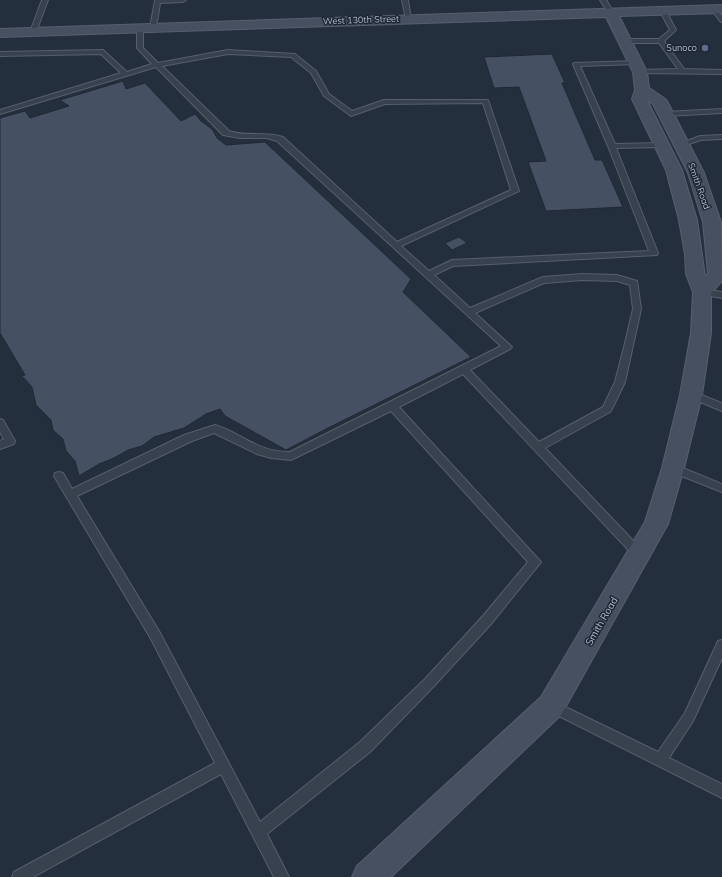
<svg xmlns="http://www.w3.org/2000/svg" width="722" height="877" viewBox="0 0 722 877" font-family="Mulish,sans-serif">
<rect width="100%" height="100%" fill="#242f3e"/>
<path fill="#455162" stroke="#1f2835" d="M552 54 565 83H562L595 160H602L623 207 546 211 528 162 546 161 519 87 494 88 484 57Z
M123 81 126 89 145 83 181 121 195 114 201 121 212 129 217 138 226 145 265 142 411 279 403 292 471 357 326 429 286 450 225 416 220 409 206 414 184 428 154 437 142 446 128 450 114 458 99 464 79 476 75 461 66 451 63 439 53 430 51 420 36 405 32 387 22 376 25 375 0 333V118L25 111 30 118 69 106 60 100Z
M459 237 467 243 452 250 445 243Z"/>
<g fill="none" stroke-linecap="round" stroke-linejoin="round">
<g stroke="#565f6c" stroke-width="2">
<path id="lane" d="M42 0H48L36 32 31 33 30 32Z
M155 0H186L183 2 160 3 156 28 153 30 150 28Z
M402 0H408L411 20 406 19Z
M600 0H606L614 13 613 14H609Z
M714 7 722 16V22L720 21 711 9Z
M663 9 666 11 676 30 664 41 684 69 722 70V74L638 73V71L640 70 678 69 659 43H625L622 41 625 39H659L670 30 660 11Z
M140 26 143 28V48L158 63 228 50 295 54 316 71 329 94 352 111 384 100H488L519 191 401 246 429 271 452 260 649 251 608 146 573 64 574 63 637 61V63L635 64 580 66 615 144 662 143 666 145 662 147 616 148 658 253 657 255 453 266 434 275 470 308 543 277 582 274 617 275 637 281 641 309 625 382 612 409 610 412 545 448 643 551 645 554 643 557 639 559 635 557 463 374 399 407 541 562 491 624 434 686 370 752 267 834 289 877H274L221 774 33 877H12L14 872 215 763 151 639 54 476 55 473 59 472 63 473 72 489 184 435 215 425C244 434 256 452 290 452L501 346 277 141 266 138H240L223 135 156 67 0 114V110L121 73 101 54 0 56V52L103 50 127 72 152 64 137 48V28ZM228 54 291 57 311 73 324 96 351 116 385 104 483 103 511 190 397 242 283 137C265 131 246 137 229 131L162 66ZM582 280 617 281 630 285 633 309 624 347 615 382 603 407 539 442 470 370 510 349 512 347 475 313 544 283ZM391 411 528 562 483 616 426 678 360 742 260 822 159 631 77 496 192 441 214 433 257 454 271 458 291 460Z
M722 109V113L666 116 663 114 666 112Z
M722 135V139L701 140 683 146 679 144 700 136Z
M702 289 722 292V298L699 294 698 292Z
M691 391 722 403V411L688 397 686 395Z
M0 419 3 420 15 441 14 444 0 449V441L4 439 0 432Z
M673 464 722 484V492L669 471 668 468 669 465Z
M722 640V658L693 721 669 758 722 784V798L547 710 545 706 547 702 551 700 555 702 658 752 685 713 718 641Z"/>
</g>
<g stroke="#565f6c" stroke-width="2">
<path id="secondary" d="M722 5V13L619 16 647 72 649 88 664 98 667 101 704 173 721 222 722 281 711 293V333L702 395 684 468 668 524 664 531 561 715 391 877H352L357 866 541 697 645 522 662 468 680 395 691 333 693 292 686 274 685 254 679 220 666 170 632 99 635 90 633 72 606 17 0 37V29ZM647 100 653 104 688 173 703 222 708 274 705 276 697 220 682 170Z"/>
</g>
<use href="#lane" fill="#38414e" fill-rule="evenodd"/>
<use href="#secondary" fill="#465061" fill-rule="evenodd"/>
</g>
<circle fill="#5c6f8a" stroke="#1d2633" stroke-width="1.5" cx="705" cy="48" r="4"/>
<g text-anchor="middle" stroke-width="3" stroke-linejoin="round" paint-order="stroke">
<g font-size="9" fill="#b4bcc9" stroke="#1d2633">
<text transform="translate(361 20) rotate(-2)" y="3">West 130th Street</text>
<text transform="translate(699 186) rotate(70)" y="3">Smith Road</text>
</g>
<g font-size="9" fill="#b4bcc9" stroke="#1d2633" text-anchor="end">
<text x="697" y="51">Sunoco</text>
</g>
<g font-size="10" fill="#b4bcc9" stroke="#1d2633">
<text transform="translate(601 621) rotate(-60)" y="4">Smith Road</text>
</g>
</g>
</svg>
